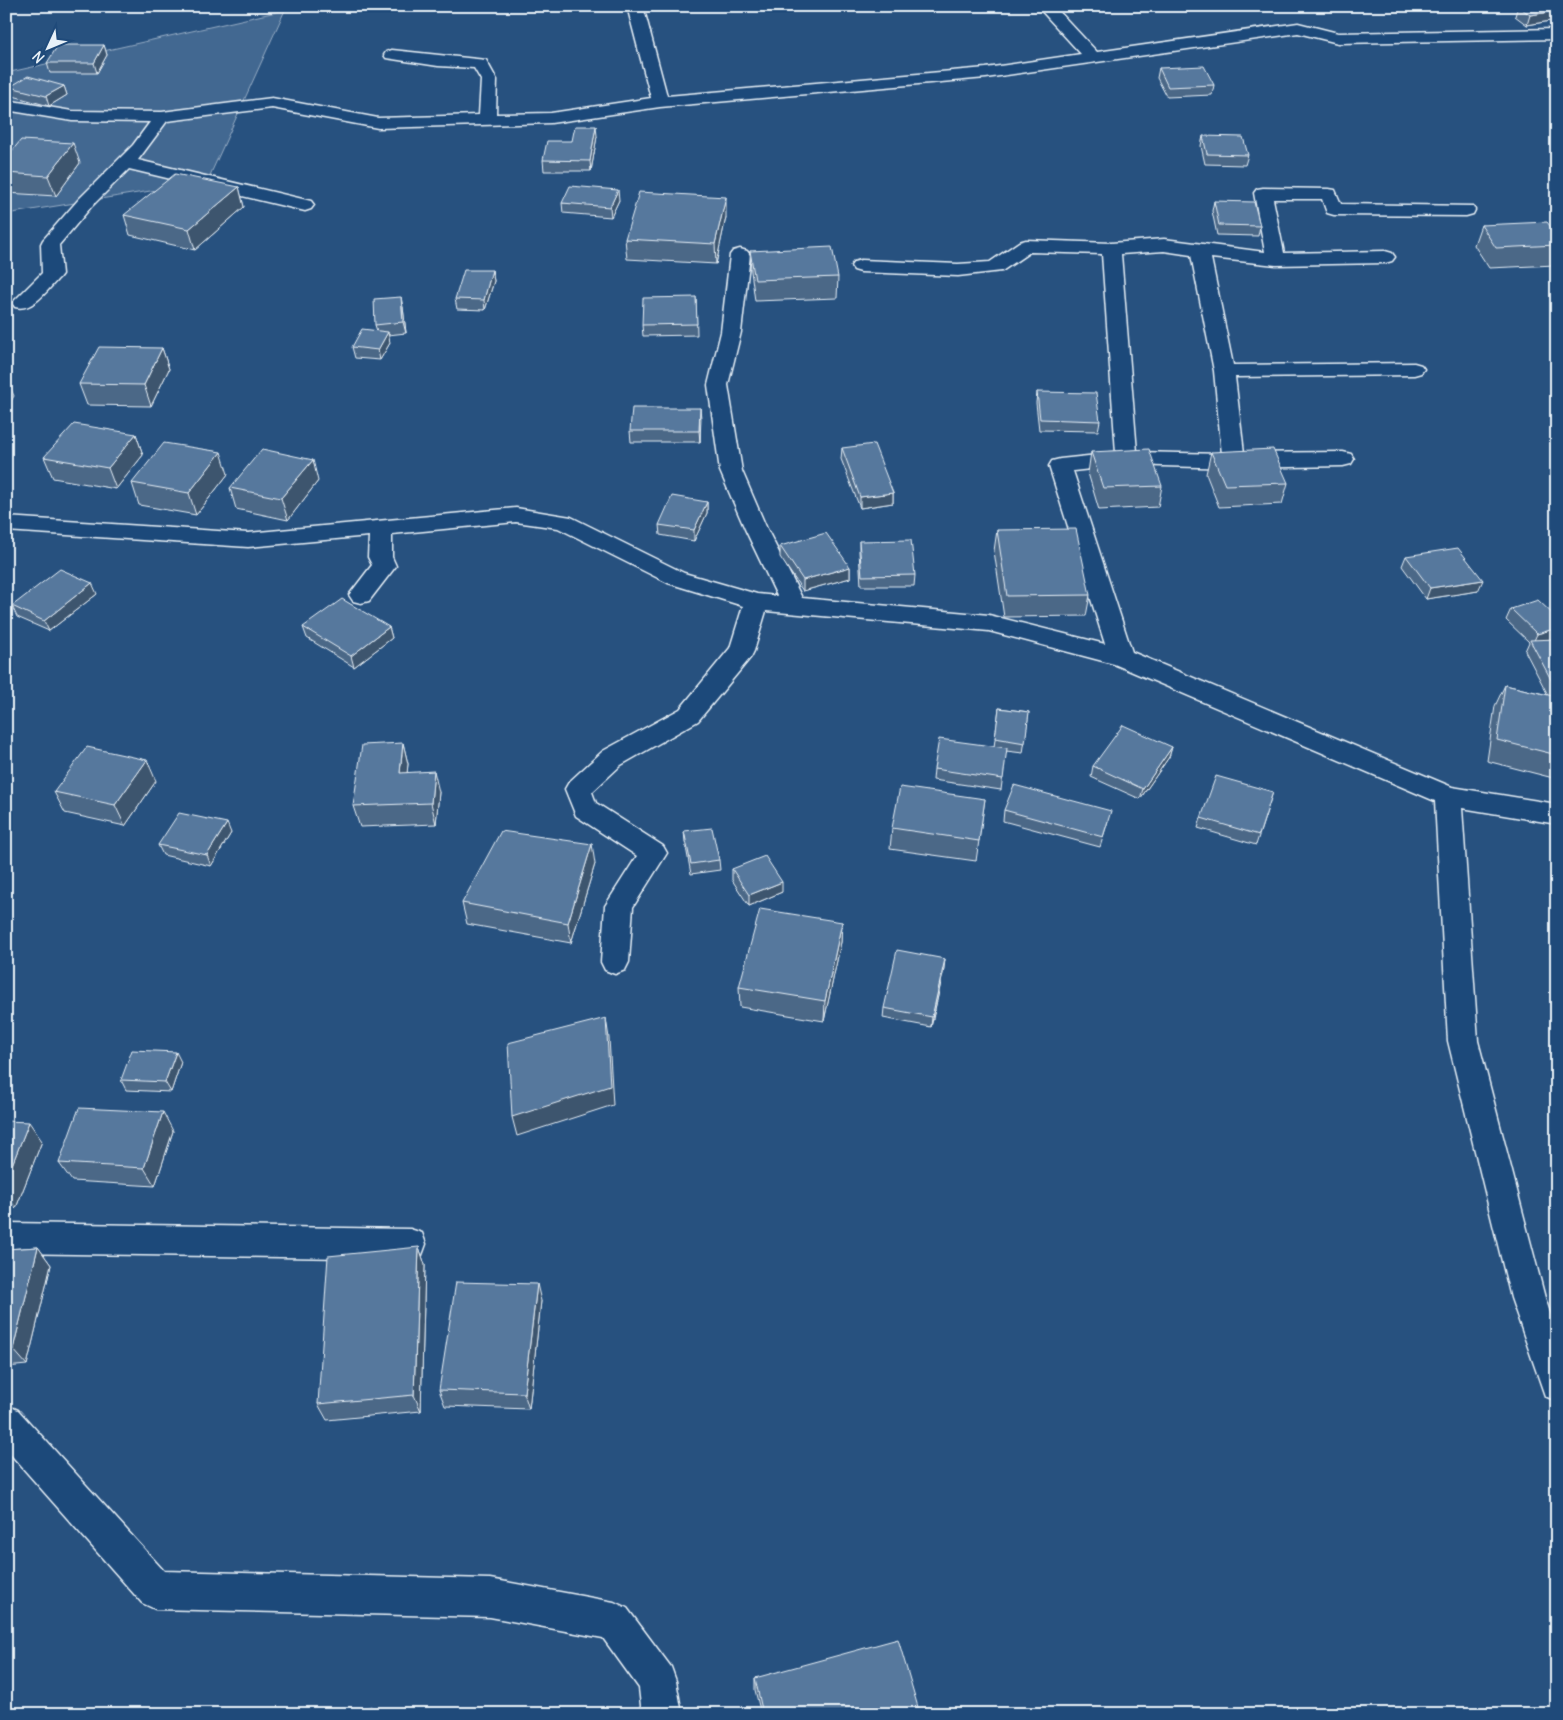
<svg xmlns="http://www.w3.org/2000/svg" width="1563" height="1720" viewBox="0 0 1563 1720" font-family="Delius,sans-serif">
<rect width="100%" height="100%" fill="#27517f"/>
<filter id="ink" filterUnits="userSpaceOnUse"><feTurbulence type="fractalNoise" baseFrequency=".02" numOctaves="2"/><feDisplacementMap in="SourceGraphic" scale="10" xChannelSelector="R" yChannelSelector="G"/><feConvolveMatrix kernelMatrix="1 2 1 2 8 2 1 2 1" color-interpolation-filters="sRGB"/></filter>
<g filter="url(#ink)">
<path fill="#436891" stroke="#96acc4" d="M285 10 207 182 6 214V73Z"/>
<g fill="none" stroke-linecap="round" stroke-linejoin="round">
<g stroke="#e8f1f8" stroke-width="3">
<path id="minor" d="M627 6H643L667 96 986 68 1081 54 1037 6H1054L1097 52 1298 23 1338 33 1557 29V39L1338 43 1298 33 986 78 660 107 551 123 378 128 272 108 167 121 138 160 311 201 314 205 311 209 305 211 129 169 91 207 59 245 62 274 59 278C47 290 33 312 15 307L12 303 42 273 41 244 43 240 79 199 133 145 150 122 72 121 6 110V100L72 111 162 112 272 98 378 118 479 115 481 80 474 68 438 66 386 58 384 55 386 52 392 50 486 60 497 80 496 114 551 113 651 98Z
M1263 188 1329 189 1335 190 1341 204 1473 206 1475 210 1473 214 1466 216 1334 215 1327 213 1322 199H1273L1284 253 1385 251 1392 253 1395 257 1392 261 1385 263 1276 265 1211 258 1233 365 1414 363 1421 365 1424 369 1421 373 1414 375 1235 377 1244 453 1343 452 1351 454 1354 459 1351 464 1343 466 1234 468 1127 465 1073 471 1132 652 1452 787 1557 804V824L1462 808 1478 1041 1545 1298 1557 1333V1401L1545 1396 1511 1298 1448 1041 1435 801 1114 664 989 631 766 611 754 651 751 657 698 721 621 765 592 792 596 803 663 846 667 853 633 907 629 962 625 970 615 974 605 970 601 962 605 906 637 856 576 816 565 789 569 782 603 751 680 709 730 648 743 606 668 583 558 528 516 522 392 534V557L396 566 369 601 361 603 353 601 349 595 372 565 368 557 369 536 248 547 6 531V517L248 533 516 508 571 517 684 573 757 594 777 596 745 529 720 471 708 385 721 332 730 255 733 251 740 249 747 251 750 255 741 332 728 385 742 471 767 529 802 598 989 615 1105 644 1049 466 1052 461 1060 459 1116 453 1102 254 1030 252 1002 271 958 276 861 272 854 270 851 266 854 262 861 260 958 264 990 262 1019 242 1026 240 1111 243 1164 239 1265 252 1254 193 1257 189ZM1164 251 1191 255 1214 371 1222 454 1137 452 1121 254Z
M6 1223 410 1229 422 1233 426 1244 422 1255 410 1259 6 1253Z
M6 1405 18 1410 164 1571 490 1579 614 1602 627 1608 671 1667 676 1681 682 1714H642L639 1688 603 1638 490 1617 155 1609 142 1603 6 1449Z"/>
</g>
<use href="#minor" fill="#1f4a7a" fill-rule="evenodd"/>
</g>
<path fill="#4b6787" stroke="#e8f1f8" d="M1226 6H1267L1228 8Z
M1518 6 1556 20 1527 25 1515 16Z
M1553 42H1557V63L1549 52Z
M104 45 107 55 97 73H50L47 63Z
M1159 68 1214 85 1212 95 1167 97 1157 78Z
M64 86 67 95 49 106 13 96 10 87Z
M597 136 591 171H544L543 160 572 141Z
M1203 136 1248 155 1245 165 1205 164 1201 146Z
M6 158 80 163 56 196 6 193Z
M239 187 244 207 195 250 130 235 124 215Z
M619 200 611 217 563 213 562 203Z
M1214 201 1260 226 1258 236 1217 235 1212 211Z
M726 217 716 264 627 259 625 239Z
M1481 225 1557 235V263L1556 265 1489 268 1474 245Z
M750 251 838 277 837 298 755 301 751 271Z
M492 270 494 281 485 310 457 309 455 299Z
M696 297 697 335 643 336 642 325Z
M403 307 406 333 388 335 390 343 380 360 355 358 352 347 377 331 375 325Z
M162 348 169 369 151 406 87 405 79 384Z
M1037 392 1100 421 1098 431 1039 430 1036 403Z
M700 408V442H631L630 431Z
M136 434 143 455 116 489 53 478 44 457Z
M842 448 893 493V503L860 508 841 459Z
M1091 452 1162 486 1158 507 1099 510 1088 473Z
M1211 452 1288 483 1282 504 1219 507 1206 474Z
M228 474 196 515 139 505 132 483Z
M318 481 288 520 236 509 230 488Z
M707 502V513L694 541 660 535 659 525Z
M997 530 1090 595 1086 616 1004 617 994 551Z
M859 541 915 575 914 586H861L859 551Z
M780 546 850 567V578L803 591 780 557Z
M1406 556 1478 591 1426 599 1402 566Z
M97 594 49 631 17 617 12 606Z
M1511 609 1551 639H1557V779L1487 761 1495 706 1505 685 1548 695 1525 651 1529 642 1506 620Z
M303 627H389L392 638 354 667 307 638Z
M999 708 1029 712 1023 753 1006 751 1001 790 933 780 934 769 994 747Z
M403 743 408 764 407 772 439 792 436 824 360 827 353 806Z
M1172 747 1169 757 1140 799 1091 777 1093 766Z
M156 781 125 826 65 813 54 792Z
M1273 792 1256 845 1198 828 1201 818Z
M985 799 976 861 890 849 892 828Z
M1004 810 1108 821 1100 847 1003 821Z
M684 831 719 860 720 870 691 874 685 842Z
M231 833 211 866 163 855 158 845Z
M595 864 571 943 467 924 462 903Z
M732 869 782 892 749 906 732 880Z
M842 922 841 942 824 1021 740 1007 739 987Z
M944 969 931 1027 883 1018 884 1008Z
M181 1062 171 1092 126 1090 121 1080Z
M6 1121 42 1141 16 1208 6 1207Z
M173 1131 155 1186 72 1181 59 1163Z
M38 1247 51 1265 27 1365 6 1367V1249Z
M419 1247 425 1265 421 1411 327 1420 318 1404Z
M541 1301 529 1409 445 1406 439 1390Z
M755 1678 920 1714H761L755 1690Z"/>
<path fill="#3d546e" stroke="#e8f1f8" d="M1557 11V17L1556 20 1527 25 1530 15Z
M104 45 107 55 97 73 94 63Z
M64 86 67 95 49 106 46 96Z
M596 126 597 136 591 171 590 161Z
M73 143 80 163 56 196 48 176Z
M239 187 244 207 195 250 189 229Z
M618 190 619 200 611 217 610 207Z
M726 197V217L716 264 715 244Z
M492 270 494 281 485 310 484 300Z
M401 297 403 307 406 333 403 322Z
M388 332 390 343 380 360 378 350Z
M162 348 169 369 151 406 144 385Z
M9 385 14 396 6 409V390Z
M700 408 701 418 700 442 699 431Z
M136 434 143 455 116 489 108 468Z
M221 452 228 474 196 515 189 493Z
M313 460 318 481 288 520 281 498Z
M893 493V503L860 508V497Z
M707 502V513L694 541V530Z
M850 567V578L803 591V580Z
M1483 580 1478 591 1426 599 1430 588Z
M92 583 97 594 49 631 44 621Z
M389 627 392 638 354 667 351 656Z
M1557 628V637L1532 645 1537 634Z
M403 743 408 764 405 794 400 773Z
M1172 747 1169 757 1140 799 1143 789Z
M147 760 156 781 125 826 115 805Z
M434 771 439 792 436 824 431 803Z
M227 823 231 833 211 866 207 855Z
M592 844 595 864 571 943 568 923Z
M782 882V892L749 906V895Z
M842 922 841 942 824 1021 825 1001Z
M945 959 944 969 931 1027 932 1017Z
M606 1018 609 1038 613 1105 517 1136 512 1117Z
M176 1052 181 1062 171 1092 165 1082Z
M163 1112 173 1131 155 1186 144 1168Z
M29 1122 42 1141 16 1208 6 1194V1180Z
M38 1247 51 1265 27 1365 13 1349Z
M419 1247 425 1265 421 1411 414 1395Z
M537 1284 541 1301 529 1409 524 1393Z
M371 1706 377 1714H372Z"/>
<path fill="#57789d" stroke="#e8f1f8" d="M1518 6H1553L1557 9V11L1530 15Z
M1553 42H1557V48Z
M58 45H104L94 63H47Z
M1204 66 1214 85 1168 87 1159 68Z
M28 76 64 86 46 96 10 87Z
M575 126H596L590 161 543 160 547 141H572Z
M1203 136 1243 137 1248 155 1207 154Z
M21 140 73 143 48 176 6 173V158Z
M175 174 239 187 189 229 124 215Z
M570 186 618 190 610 207 562 203Z
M639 192 726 197 715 244 625 239Z
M1214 201 1254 202 1260 226 1219 225Z
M1547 222 1557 235V245L1496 248 1481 225Z
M832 247 838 277 755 280 750 251Z
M464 270H492L484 300 455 299Z
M401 297 403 322 375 325 374 299Z
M696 297 697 324 642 325 643 298Z
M362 329 388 332 378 350 352 347Z
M99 347 162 348 144 385 79 384Z
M1037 392 1096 393 1100 421 1040 419Z
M632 408H700L699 431H630Z
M74 424 136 434 108 468 44 457Z
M164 443 221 452 189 493 132 483Z
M874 444 893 493 860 497 842 448Z
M262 449 313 460 281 498 230 488Z
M1149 449 1162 486 1103 488 1091 452Z
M1273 449 1288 483 1225 485 1211 452Z
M672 496 707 502 694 530 659 525Z
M1076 529 1090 595 1007 596 997 530Z
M826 533 850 567 803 580 780 546Z
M911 540 915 575 862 576 859 541Z
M1458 548 1483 580 1430 588 1406 556Z
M60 569 92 583 44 621 12 606Z
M342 599 389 627 351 656 303 627Z
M1538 600 1557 618V628L1537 634 1511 609Z
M1557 639V687H1555L1530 640Z
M1505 685 1557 697V755L1497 740Z
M999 708 1029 712 1025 743 995 738Z
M1123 725 1172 747 1143 789 1093 766Z
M939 739 1007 748 1003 779 934 769Z
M403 743 400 773 434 771 431 803 353 806 362 745Z
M87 747 147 760 115 805 54 792Z
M1216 776 1273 792 1259 835 1201 818Z
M1014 785 1111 811 1103 837 1004 810Z
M900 787 985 799 979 841 892 828Z
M179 813 227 823 207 855 158 845Z
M712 828 719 860 691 864 684 831Z
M501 831 592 844 568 923 462 903Z
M765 856 782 882 749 895 732 869Z
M760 909 842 922 825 1001 739 987Z
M897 950 945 959 932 1017 884 1008Z
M606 1018 610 1086 512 1117 508 1043Z
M132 1050 176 1052 165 1082 121 1080Z
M79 1108 163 1112 144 1168 59 1163Z
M6 1121 29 1122 6 1180Z
M38 1247 13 1349H6V1249Z
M419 1247 414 1395 318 1404 328 1256Z
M456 1282 537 1284 524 1393 439 1390Z
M898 1639 920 1714H763L755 1678Z
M371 1706 372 1714H348Z"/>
</g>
<rect width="1563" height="1720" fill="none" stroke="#1f4a7a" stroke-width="25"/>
<rect x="12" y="12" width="1538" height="1695" fill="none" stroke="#e8f1f8" stroke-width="2" filter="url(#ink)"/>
<g transform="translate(48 48) rotate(226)" stroke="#1f4a7a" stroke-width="4" paint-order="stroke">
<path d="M0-4L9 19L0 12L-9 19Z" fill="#e8f1f8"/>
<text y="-8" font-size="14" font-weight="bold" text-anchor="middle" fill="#e8f1f8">N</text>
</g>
</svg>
